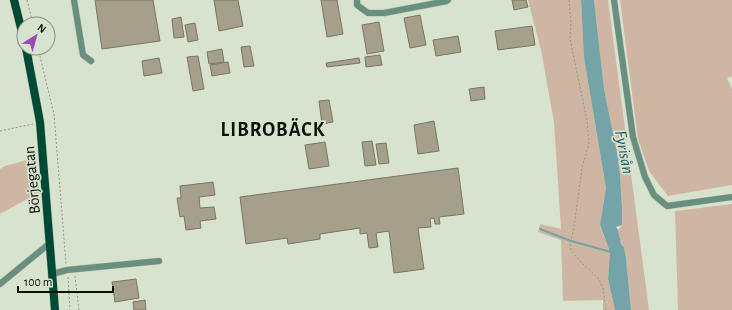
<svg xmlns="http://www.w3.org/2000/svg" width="732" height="310" viewBox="0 0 732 310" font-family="'Alegreya Sans',sans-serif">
<rect width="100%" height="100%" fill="#d7e3ce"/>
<path fill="#cfb6a2" d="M528 0H581L584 58 606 188 600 226 610 252 608 279 615 310H603V300L563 301 561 240 538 232 540 224 561 229 554 122 541 50Z
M594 0H608L649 310H631L626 258 624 247 621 244 618 230 622 225V207L620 174 617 153 604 89Z
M620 0H732V76L727 78 732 89V185L668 196 649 171 638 139Z
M35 158 40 192 0 214V169L5 166Z
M732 204V310H678L675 211Z"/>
<path fill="#74a4a8" d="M581 0H594L604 89 617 153 620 174 622 207V225L616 227 618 230 621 244 624 247 626 258 631 310H615L608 279 610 252 600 225 606 188 584 58Z"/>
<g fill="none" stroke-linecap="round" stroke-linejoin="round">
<path stroke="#74a4a8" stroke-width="2" d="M540 229 571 241 611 252"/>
</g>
<path fill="#a5a08b" stroke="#7b7662" d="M95 0H153L160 41 102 49Z
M214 0H238L243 26 219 31Z
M321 0H337L343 34 327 37Z
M512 0H526L528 7 514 10Z
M420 15 426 45 410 48 404 18Z
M181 17 184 37 174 38 172 19Z
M379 22 384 51 367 54 362 25Z
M195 23 198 40 188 42 185 25Z
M532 26 535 45 498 50 495 31Z
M458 36 461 52 436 56 433 40Z
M250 46 254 66 244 67 241 47Z
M222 49 224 62 209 64 207 52Z
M380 55 382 65 366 67 365 57Z
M198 56 204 89 193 91 187 57Z
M159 58 162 73 144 76 142 61Z
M359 58 360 63 327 67 326 63Z
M228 62 230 73 212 76 210 65Z
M484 87 485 99 471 101 469 89Z
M329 100 333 122 322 124 319 101Z
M434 121 439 151 418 154 414 125Z
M372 141 376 165 365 166 362 142Z
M325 142 329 166 309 169 305 145Z
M386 143 389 163 379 164 376 144Z
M458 168 464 214 439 217 440 224H435L434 218 430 219 431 227 418 228 424 269 394 273 389 231 376 233 378 247 369 248 367 233 360 234V228L320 234V239L288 244 287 238 246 244 240 197Z
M213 182 215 195 199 197 200 208 214 207 216 219 200 221 201 228 186 230 184 216 180 217 177 198H181L180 186Z
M136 279 139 298 115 302 112 282Z
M145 300 146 310H134L133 302Z"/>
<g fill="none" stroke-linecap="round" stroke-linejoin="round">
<g stroke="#b7c1ae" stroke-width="7">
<path id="minor" d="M74 0 83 55 91 61
M357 0V5L368 13H384L447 1 448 0
M614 0 633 137 645 177 654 195 667 206 732 197
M52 274 67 270 159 261
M0 284 50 243"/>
</g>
<g stroke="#b7c1ae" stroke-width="9">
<path id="major" d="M14 0 24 40
M26 48 40 122 55 310"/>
</g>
<path stroke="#8e9888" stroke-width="1" stroke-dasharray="2 2" stroke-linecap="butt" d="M27 0 33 24
M569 0 571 22 570 39 587 120 589 143 582 168 574 227 570 245 571 250 582 263 598 278 603 288 606 310
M38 48 54 114 66 264
M0 131 33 124
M75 276 79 310
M68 277 70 310"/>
<use href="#minor" stroke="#688f7f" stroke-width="6"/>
<use href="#major" stroke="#004a35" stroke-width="8"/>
</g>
<g text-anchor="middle" stroke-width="3.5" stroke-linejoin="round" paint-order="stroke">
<g font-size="16" fill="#0c1009" stroke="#d7e3ce">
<text transform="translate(31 180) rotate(-95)" y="6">Börjegatan</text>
</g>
<g font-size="17" font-style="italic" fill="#1a5e62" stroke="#d7e3ce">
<text transform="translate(625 152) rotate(79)" y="6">Fyrisån</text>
</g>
<g font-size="20" font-weight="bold" letter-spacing="1" fill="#0c1009" stroke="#d7e3ce">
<text x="273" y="136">LIBROBÄCK</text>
</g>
</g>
<g transform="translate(36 36) rotate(37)"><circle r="19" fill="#d7e3ce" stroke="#868f7f"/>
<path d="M0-3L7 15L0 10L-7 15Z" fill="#9c48b7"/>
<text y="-6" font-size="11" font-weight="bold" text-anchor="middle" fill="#0c1009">N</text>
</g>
<path d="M18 286v6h95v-6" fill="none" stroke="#0c1009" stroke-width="2"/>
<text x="24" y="286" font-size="12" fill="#0c1009" stroke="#d7e3ce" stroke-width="3" paint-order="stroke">100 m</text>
</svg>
